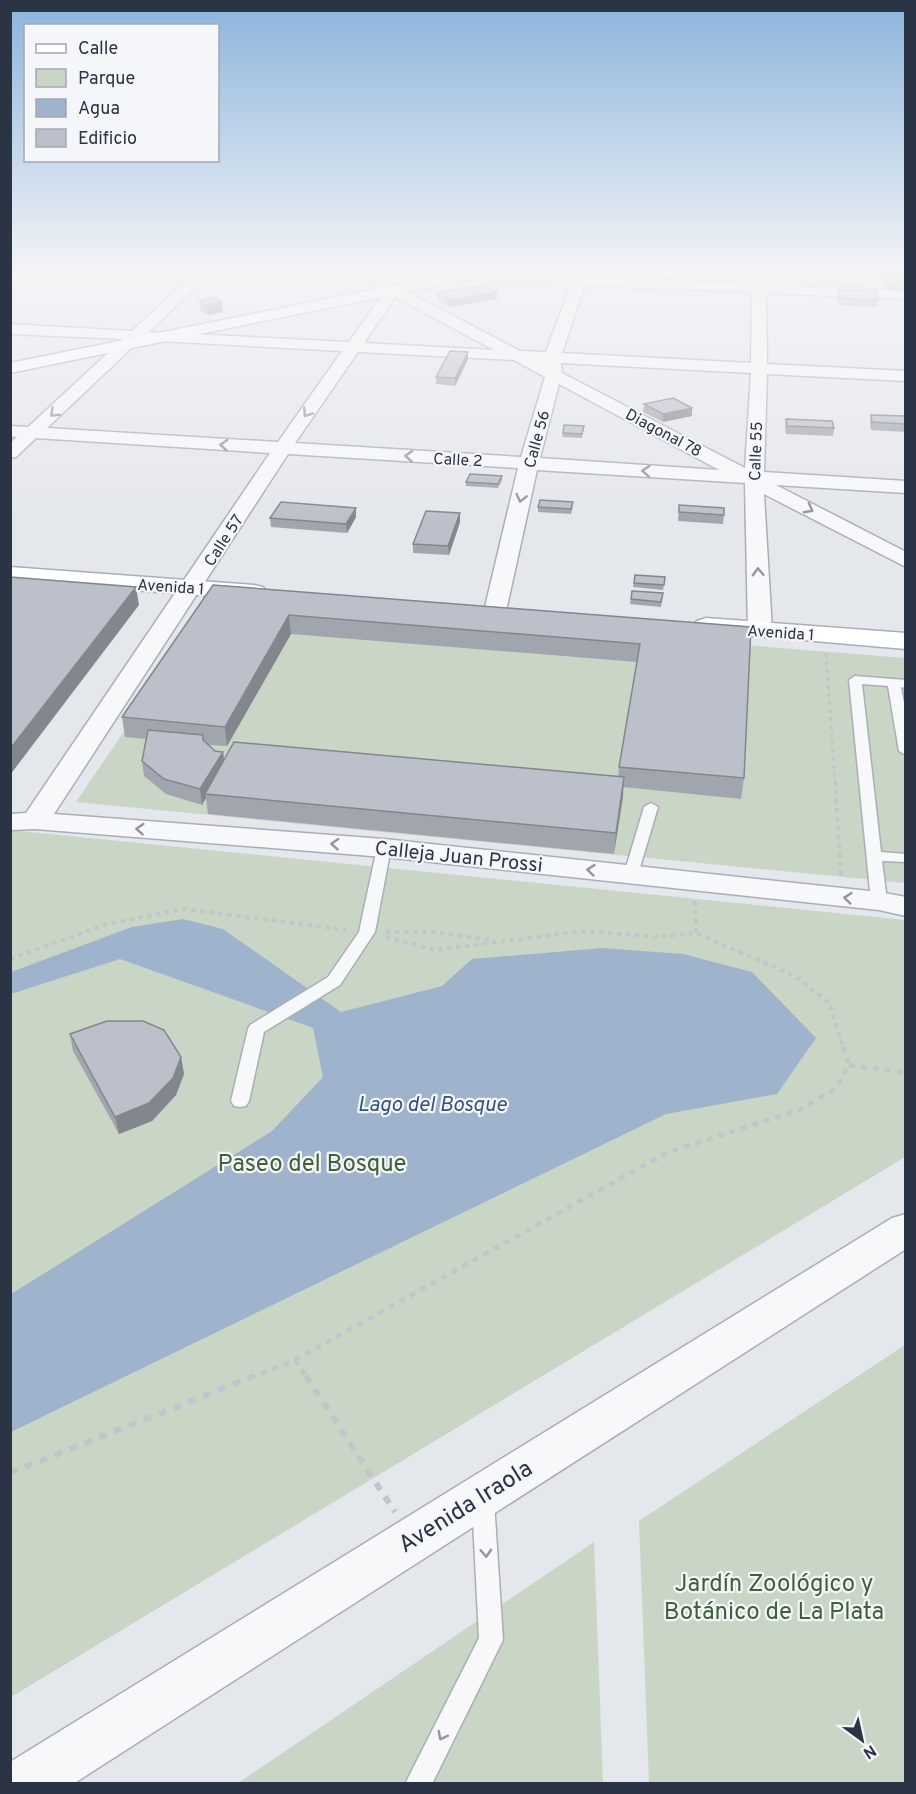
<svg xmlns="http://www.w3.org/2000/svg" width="916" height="1794" viewBox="0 0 916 1794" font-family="Overpass,sans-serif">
<rect width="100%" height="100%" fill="#e4e7ec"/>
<path fill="#c9d6c5" d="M212 602 905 658V883L76 802Z
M10 830 905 920V1157L11 1697Z
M905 1345V1783H649L639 1521Z
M594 1542 603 1783H238Z"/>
<path fill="#9fb4cc" d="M183 919 223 929 341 1012 442 986 472 959 602 948 683 954 752 972 816 1038 777 1094 666 1114 11 1432V1294L272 1131 323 1077 313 1028 120 959 11 994V972L132 927Z"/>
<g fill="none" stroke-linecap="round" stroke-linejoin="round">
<g stroke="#a9aeb7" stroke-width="3">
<path id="lane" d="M855 676 906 680V688L901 687 906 713V755L899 751 888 686 862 684 881 852 906 854V862L882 861 887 901 879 906 871 901 849 680Z
M651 803 658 807 638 874 631 878 626 877 624 874 644 807Z
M384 844 391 848 375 932 340 985 264 1032 249 1101 246 1106 240 1107 234 1106 231 1101 248 1029 250 1025 328 977 359 932 377 848Z
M483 1490 491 1493 494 1501 503 1640 432 1784H405L479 1638 472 1501 475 1493Z"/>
</g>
<g stroke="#a9aeb7" stroke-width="3">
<path id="street" d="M197 271H212L149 332 349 342 385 291 350 271H367L520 351 546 352 571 284 467 279 462 278 460 275 462 272 574 276 576 271H590L588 276 752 284V271H766V284L906 291V299L766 293 767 364 906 371V381L767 374 764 472 906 481V493L776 485 906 552V567L764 494 772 630 768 635 760 637 752 635 748 630 745 483 537 470 506 611 503 616 495 618 487 616 484 611 518 468 288 454 54 814 384 839 879 892 906 897V916L879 910 384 857 35 829 10 830V814L26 813 270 453 36 438 16 457 10 458V443L17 437 10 436V426L28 427 123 339 10 334V324L132 331ZM585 285 752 292 751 363 562 353ZM395 297 494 350 364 343ZM140 340 342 351 278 442 47 428ZM358 352 514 360 545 377 521 457 295 443ZM561 363 751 373 745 468 562 373ZM559 384 719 470 540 458Z
M409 271H449L452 274C444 281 417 278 409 271Z
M906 1214V1249L73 1784H10V1762L892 1218Z"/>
</g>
<g stroke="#a9aeb7" stroke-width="3">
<path id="secondary" d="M466 271H495L488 275 10 373V363Z
M10 567 254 585 263 587 266 592 263 597 254 599 10 581Z
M706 618 906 633V649L697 631 693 626 697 621Z"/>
</g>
<path stroke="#c2c5cb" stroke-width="3" stroke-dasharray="4 4" stroke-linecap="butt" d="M826 653 835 782"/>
<path stroke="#c2c5cb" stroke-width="4" stroke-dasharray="4.5 4.5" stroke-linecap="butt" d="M835 781 841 876
M695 901 696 933
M386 932H437L495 941
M386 937 435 950 584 931 654 937 696 933 795 976 829 1003 843 1046
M10 959 107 924 184 909 346 930"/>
<path stroke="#c2c5cb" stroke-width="4.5" stroke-dasharray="6 6" stroke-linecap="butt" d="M849 1065 906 1073
M295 1360 307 1378
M250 1378 295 1360 666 1153 799 1110 835 1089 849 1065 842 1045"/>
<path stroke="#c2c5cb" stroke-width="6" stroke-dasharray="8 8" stroke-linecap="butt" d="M306 1376 395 1512
M10 1473 254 1376"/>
<use href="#lane" fill="#f7f8fa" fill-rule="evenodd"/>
<use href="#street" fill="#f7f8fa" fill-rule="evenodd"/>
<use href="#secondary" fill="#fff" fill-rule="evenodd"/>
</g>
<path fill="#a1a5ae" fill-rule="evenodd" d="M883 273 904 284 902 291 885 290 882 280Z
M838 290 878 300 877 307 838 305 837 297Z
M437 293 497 299 451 307 437 300Z
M199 301 223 312 208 315 201 311Z
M468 352V359L455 386 436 384V377Z
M644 404 692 416 663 422 643 412Z
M871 415 906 416V432L871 430 870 423Z
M786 419 834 428 833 436 786 434 785 427Z
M584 426 582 438 562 437 563 433Z
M502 476V480L498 488 466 486V482Z
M679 505 724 515 723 524 678 521Z
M538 507H573L571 514 538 512Z
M356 508V517L347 533 271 527 270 518Z
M460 513V522L449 555 413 553V544Z
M665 577 663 590 633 587 634 583Z
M213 585 751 627 744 778 741 799 623 787 614 854 208 814 206 798 202 805 166 794 144 776 142 761 146 739 125 737 122 717ZM291 634 637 662 619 767 618 777 224 760 223 752 215 751 208 745 227 746Z
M663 593 661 607 630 604 631 599Z
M70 1034 181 1057 184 1074 176 1095 152 1121 119 1134 73 1051Z"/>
<path fill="#83868d" d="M498 292 497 299 451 307V300Z
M222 302 223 312 208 315 207 305Z
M468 352V359L455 386V378Z
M692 408V416L663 422V414Z
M356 508V517L347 533 346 524Z
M460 513V522L449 555 448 546Z
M136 587 139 605 10 775V749Z
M289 615 291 634 227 746 225 727Z
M223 752 225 768 205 794 206 798 202 805 200 789Z
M624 777 623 797 614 854 616 833Z
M181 1057 184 1074 176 1095 152 1121 119 1134 115 1117Z"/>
<path fill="#bbc0ca" stroke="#83868d" stroke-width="1.5" d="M883 273 901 274 904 284 886 283Z
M483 285 498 292 451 300 437 293Z
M838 290 876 291 878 300 839 298Z
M214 298 222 302 207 305 199 301Z
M450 351 468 352 455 378 436 377Z
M673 398 692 408 663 414 644 404Z
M871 415 906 416V424L872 422Z
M786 419 832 421 834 428 787 426Z
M564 425 584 426 582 434 563 433Z
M470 474 502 476 498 484 466 482Z
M540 500 573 502 571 509 538 507Z
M281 502 356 508 346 524 270 518Z
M679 505 724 508V515L679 512Z
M426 511 460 513 448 546 413 544Z
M635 575 665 577 664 585 634 583Z
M10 577 136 587 10 749Z
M213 585 751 627 744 778 619 767 640 644 289 615 225 727 122 717Z
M632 591 663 593 661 602 631 599Z
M148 730 203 735V740L215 751 223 752 200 789 164 779 142 761Z
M234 742 624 777 616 833 205 794Z
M107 1021H143L164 1030 181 1057 173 1078 149 1103 115 1117 70 1034Z"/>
<defs><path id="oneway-chevron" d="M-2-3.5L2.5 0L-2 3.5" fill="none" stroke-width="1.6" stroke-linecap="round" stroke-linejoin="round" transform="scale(1.5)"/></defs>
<g stroke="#9196a0">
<use href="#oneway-chevron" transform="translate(54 413) rotate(137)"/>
<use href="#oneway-chevron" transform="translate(307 413) rotate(124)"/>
<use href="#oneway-chevron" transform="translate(224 445) rotate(-176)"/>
<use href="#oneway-chevron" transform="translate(409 456) rotate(-177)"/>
<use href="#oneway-chevron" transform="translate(646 471) rotate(-176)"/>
<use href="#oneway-chevron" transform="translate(521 498) rotate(103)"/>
<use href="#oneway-chevron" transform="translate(809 509) rotate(28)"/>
<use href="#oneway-chevron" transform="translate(758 572) rotate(-92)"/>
<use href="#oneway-chevron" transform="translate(140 829) rotate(-176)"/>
<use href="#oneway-chevron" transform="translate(335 844) rotate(-176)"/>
<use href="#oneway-chevron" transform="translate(591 870) rotate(-174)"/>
<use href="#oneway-chevron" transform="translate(848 898) rotate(-174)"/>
<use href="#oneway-chevron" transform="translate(486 1553) rotate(87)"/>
<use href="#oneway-chevron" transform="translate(442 1736) rotate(117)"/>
</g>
<linearGradient id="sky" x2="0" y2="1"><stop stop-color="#8bb4dd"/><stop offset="0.52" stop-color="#f3f4f6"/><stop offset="1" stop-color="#f3f4f6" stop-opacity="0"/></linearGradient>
<rect width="916" height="522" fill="url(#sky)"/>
<g text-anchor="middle" stroke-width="4.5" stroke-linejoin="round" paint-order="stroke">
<g font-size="16" fill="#2b3445" stroke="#f4f6f9">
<text transform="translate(664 432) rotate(28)" y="6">Diagonal 78</text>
<text transform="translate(536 439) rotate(-75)" y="6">Calle 56</text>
<text transform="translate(755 451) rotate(-88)" y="6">Calle 55</text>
<text transform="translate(458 459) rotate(3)" y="6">Calle 2</text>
<text transform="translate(223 540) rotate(-57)" y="6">Calle 57</text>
<text transform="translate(171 586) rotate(4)" y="6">Avenida 1</text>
<text transform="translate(781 632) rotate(4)" y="6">Avenida 1</text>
</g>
<g font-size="20" fill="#2b3445" stroke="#f4f6f9">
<text transform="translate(459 856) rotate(6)" y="7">Calleja Juan Prossi</text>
</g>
<g font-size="21" font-style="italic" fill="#34527a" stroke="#f4f6f9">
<text x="432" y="1111">Lago del Bosque</text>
</g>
<g font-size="24" fill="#3f6138" stroke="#f4f6f9">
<text x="312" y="1171">Paseo del Bosque</text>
<text x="774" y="1591">Jardín Zoológico y<tspan x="774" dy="28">Botánico de La Plata</tspan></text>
</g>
<g font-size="24" fill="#2b3445" stroke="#f4f6f9">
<text transform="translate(465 1506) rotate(-32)" y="8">Avenida Iraola</text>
</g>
</g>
<rect width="916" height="1794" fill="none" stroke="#2b3445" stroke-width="24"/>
<rect x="24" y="24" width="195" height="138" fill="#f4f6f9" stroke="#a4a8b1" stroke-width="1.5"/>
<rect x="36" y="44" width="30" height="9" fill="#ffffff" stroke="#a4a8b1" stroke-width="1.5"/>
<text x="78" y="54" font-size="18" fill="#2b3445">Calle</text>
<rect x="36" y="69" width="30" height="18" fill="#c9d6c5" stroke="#a4a8b1" stroke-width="1.5"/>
<text x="78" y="84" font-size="18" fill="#2b3445">Parque</text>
<rect x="36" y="99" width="30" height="18" fill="#9fb4cc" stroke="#a4a8b1" stroke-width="1.5"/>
<text x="78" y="114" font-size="18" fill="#2b3445">Agua</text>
<rect x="36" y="129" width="30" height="18" fill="#bbc0ca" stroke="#a4a8b1" stroke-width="1.5"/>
<text x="78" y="144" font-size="18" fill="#2b3445">Edificio</text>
<g transform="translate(862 1740) rotate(147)" stroke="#f4f6f9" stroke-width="4.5" paint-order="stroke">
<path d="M0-4.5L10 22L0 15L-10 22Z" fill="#2b3445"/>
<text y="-9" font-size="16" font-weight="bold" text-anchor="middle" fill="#2b3445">N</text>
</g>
</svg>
